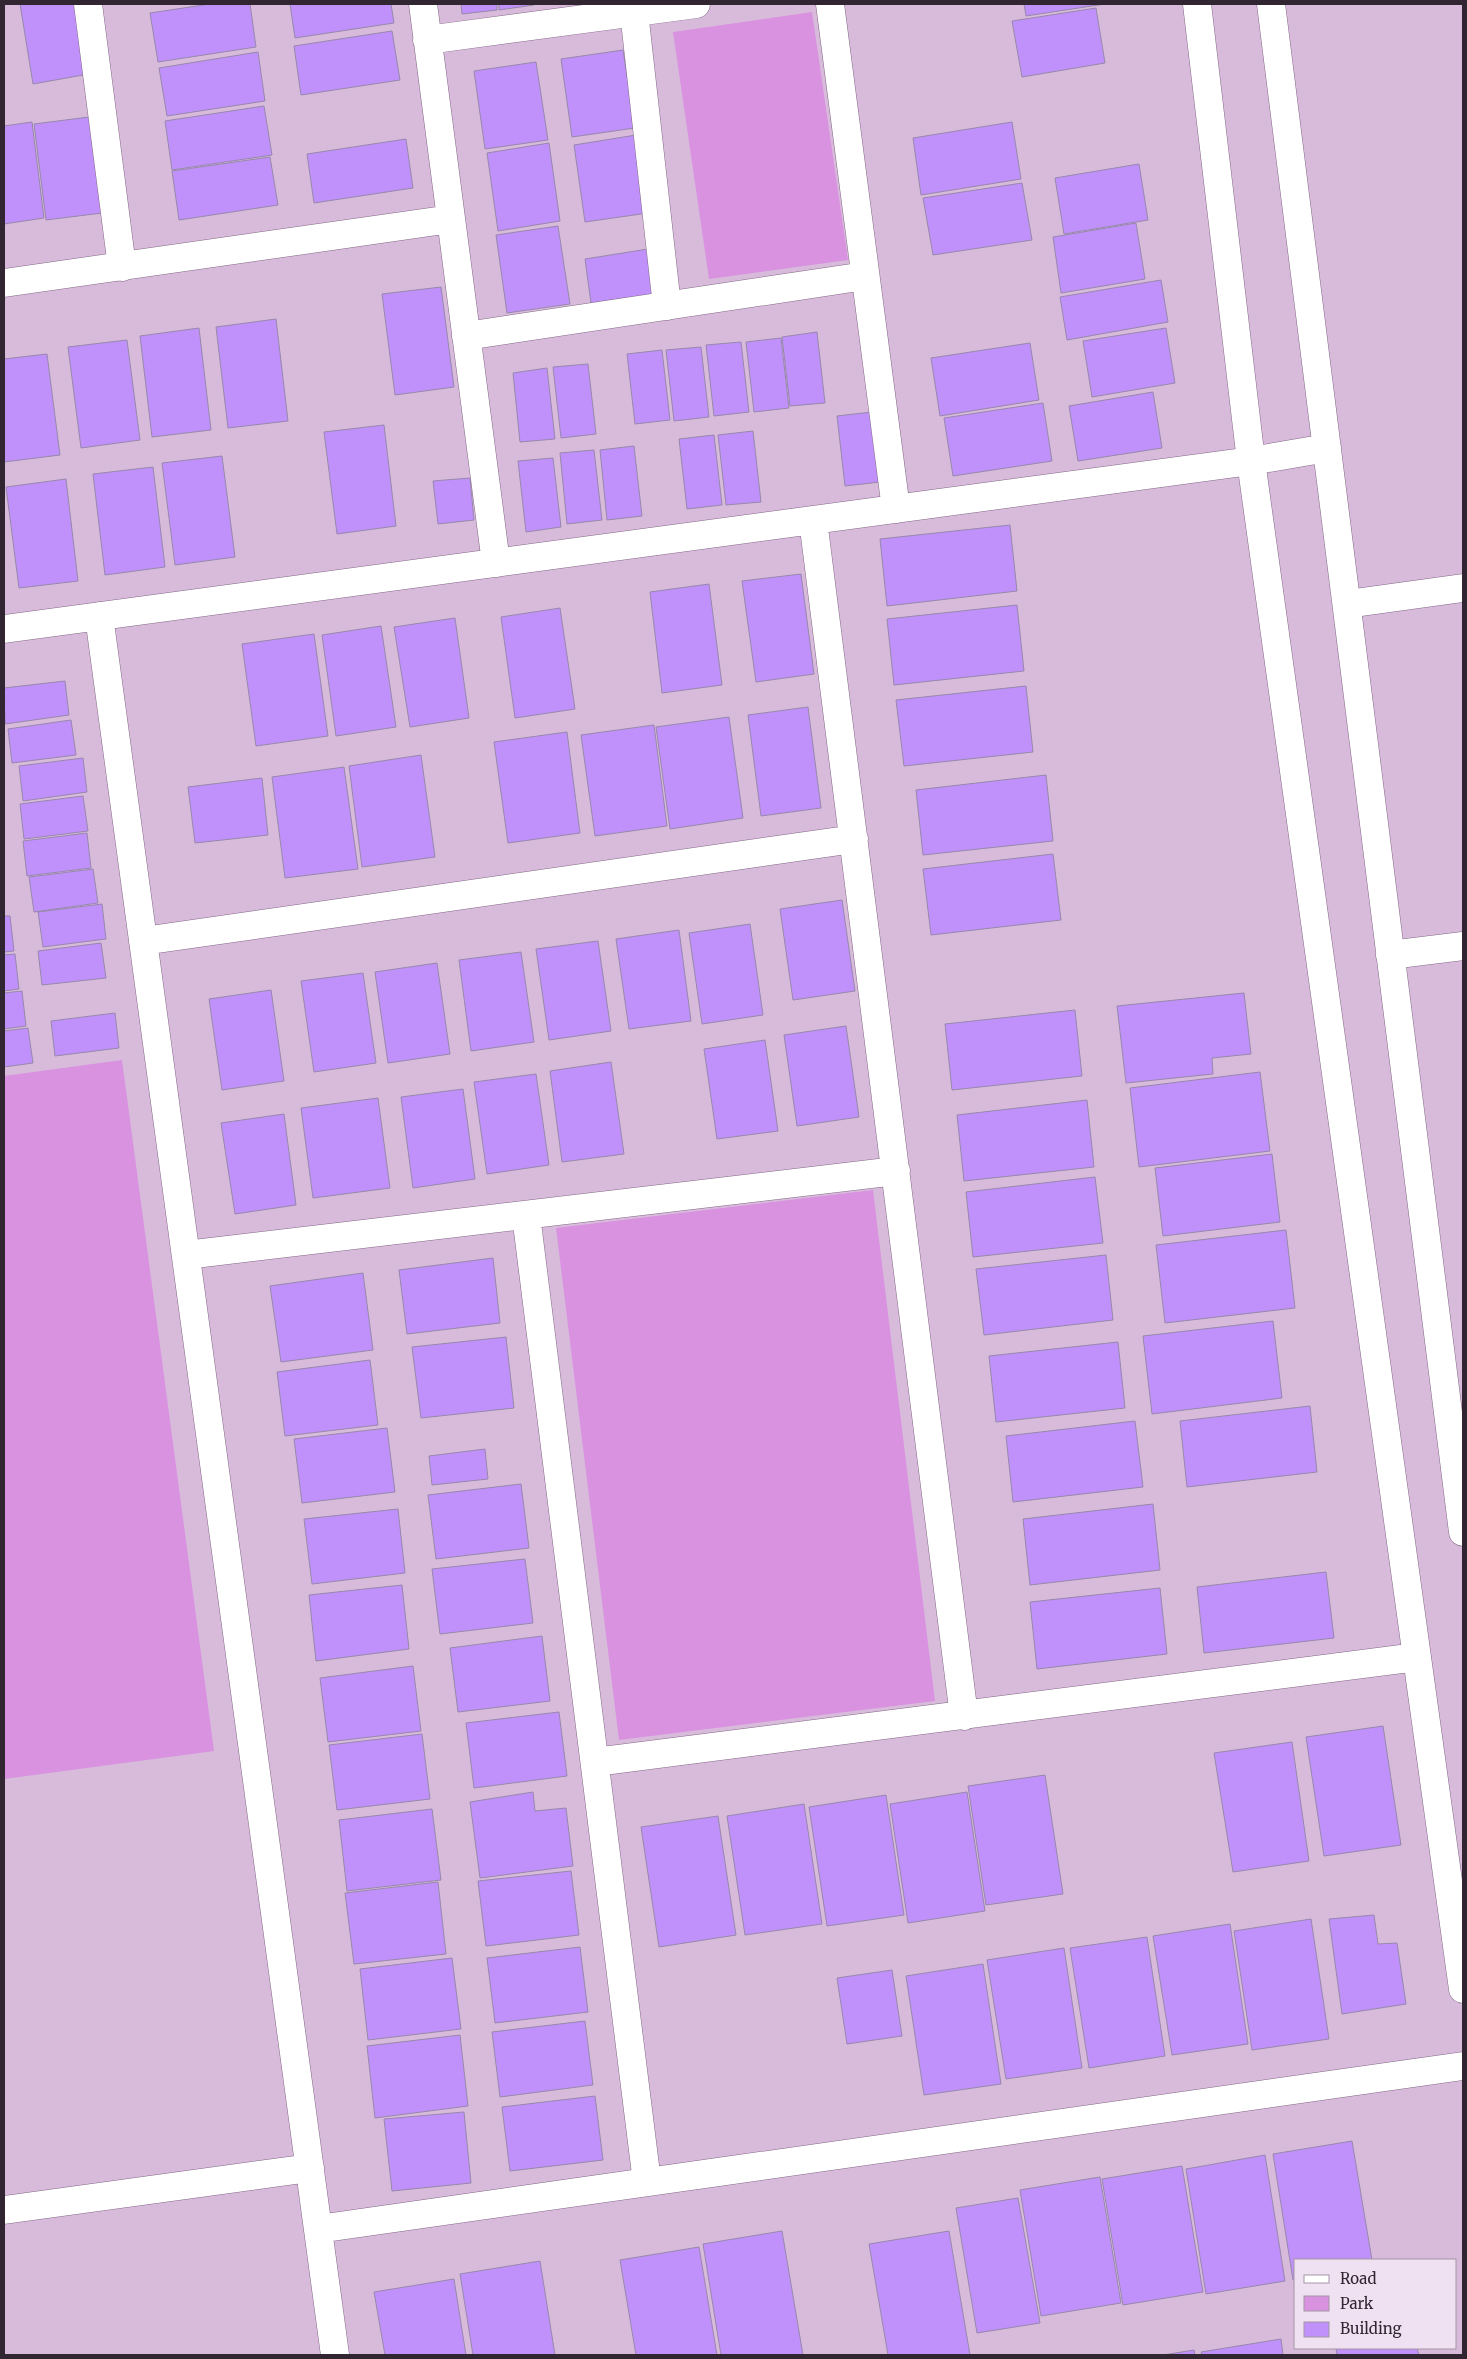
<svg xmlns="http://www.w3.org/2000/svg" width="1467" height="2359" viewBox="0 0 1467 2359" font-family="Merriweather,serif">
<rect width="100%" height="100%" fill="#d8bbdb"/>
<path fill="#d892e0" d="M812 12 848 260 709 279 673 32Z
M122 1060 214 1751 4 1779V1076Z
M873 1190 935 1701 619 1740 556 1228Z"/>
<path fill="#c091fa" stroke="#9788ac" d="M20 4H77L89 74 33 84Z
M210 4H250L256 47 158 62 150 13Z
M290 4H391L394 23 295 38Z
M461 4H497V10L462 14Z
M499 4H534V5L499 10Z
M1024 4H1105L1026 16Z
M1096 8 1105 63 1022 77 1012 21Z
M392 31 400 80 301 95 294 46Z
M623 50 635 128 572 137 561 59Z
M258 52 265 101 167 116 159 68Z
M536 62 548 140 485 149 474 71Z
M264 106 272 155 172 170 165 121Z
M89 117 102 213 46 220 34 124Z
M32 122 44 218 4 224V126Z
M1012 122 1021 179 921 195 913 138Z
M636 135 648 213 585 222 574 145Z
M406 139 413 188 314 203 307 154Z
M549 143 560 221 498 231 487 153Z
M270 157 278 205 179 220 172 171Z
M1139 164 1148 220 1064 234 1055 178Z
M1022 183 1032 240 933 255 923 198Z
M1136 223 1145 279 1061 293 1053 237Z
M558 226 570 304 507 313 496 235Z
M648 249 655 294 591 303 585 259Z
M1161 280 1168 322 1067 340 1060 297Z
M441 287 454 387 395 395 382 294Z
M276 319 288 421 228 428 216 327Z
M199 328 211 430 152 437 140 336Z
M1166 328 1175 383 1092 397 1083 341Z
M817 332 825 403 790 406 782 337Z
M781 338 789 408 754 412 746 342Z
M127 340 140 440 81 448 68 347Z
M741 342 749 412 714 416 706 345Z
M1030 343 1039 400 940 416 931 358Z
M701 347 709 417 674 421 666 350Z
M662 350 670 420 635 424 627 354Z
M47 354 60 455 4 462V359Z
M588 364 596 434 561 438 553 367Z
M547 368 555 439 520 442 513 373Z
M1153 392 1162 448 1078 461 1069 406Z
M1043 403 1052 461 953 476 944 418Z
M872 412 880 482 845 486 837 416Z
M384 425 396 526 337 534 324 432Z
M753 431 761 502 726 505 718 435Z
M714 435 722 505 687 509 679 439Z
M634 446 642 516 607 520 600 450Z
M594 450 602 520 567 524 560 453Z
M222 456 235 557 175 565 162 463Z
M553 458 561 527 526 532 518 461Z
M153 467 165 567 105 575 93 474Z
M470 478 474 520 438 524 433 481Z
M66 479 78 581 19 588 6 487Z
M1010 525 1017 591 887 606 880 539Z
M801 574 814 674 756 682 742 581Z
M709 584 722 685 662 693 650 592Z
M1017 605 1024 671 894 685 887 619Z
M560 608 575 709 515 718 501 617Z
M455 618 469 718 410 727 394 627Z
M381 626 396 727 336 736 322 635Z
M314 634 328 736 256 746 242 644Z
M65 681 69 715 5 724 4 688Z
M1026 686 1033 752 904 766 896 700Z
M808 707 821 808 761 816 748 715Z
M729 717 743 818 670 829 656 727Z
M71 720 76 755 12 763 8 729Z
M654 725 667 826 595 836 581 735Z
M567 732 580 833 508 843 494 742Z
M421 755 435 857 362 867 349 766Z
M83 758 87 792 23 801 19 766Z
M344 767 358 869 285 878 272 777Z
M1046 775 1053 841 923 855 916 790Z
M262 778 268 835 195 843 188 787Z
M83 796 88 831 24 839 20 804Z
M87 833 91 868 27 876 23 841Z
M1053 854 1061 920 931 935 923 869Z
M93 869 98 903 34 912 29 877Z
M842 900 855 991 793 1000 780 909Z
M102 904 106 939 43 947 38 912Z
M4 916H10L14 951 4 952Z
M750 924 763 1015 702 1024 689 933Z
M679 930 691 1021 629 1029 616 939Z
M598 941 611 1031 549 1040 536 949Z
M101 943 106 978 42 985 38 951Z
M521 952 534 1042 471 1051 459 960Z
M15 954 19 989 4 991V955Z
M437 963 450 1054 388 1063 375 972Z
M363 973 376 1063 314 1072 301 981Z
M271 990 284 1081 222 1090 209 999Z
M22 991 26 1026 4 1029V993Z
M1244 993 1251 1054 1212 1058 1213 1074 1126 1083 1117 1006Z
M1075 1010 1082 1076 952 1090 945 1024Z
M115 1013 119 1048 55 1056 51 1021Z
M846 1026 859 1117 797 1126 784 1035Z
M28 1028 33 1063 4 1067V1031Z
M765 1040 778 1131 717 1139 704 1049Z
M611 1062 624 1154 562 1162 550 1071Z
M1260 1072 1270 1151 1139 1167 1130 1088Z
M536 1074 549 1165 487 1174 474 1082Z
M463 1089 475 1179 413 1188 401 1097Z
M378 1098 390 1188 313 1198 301 1108Z
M1087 1100 1094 1167 964 1181 957 1115Z
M284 1114 296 1205 235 1214 221 1123Z
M1272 1154 1280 1222 1163 1236 1155 1168Z
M1095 1177 1103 1243 973 1257 966 1192Z
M1286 1230 1295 1308 1165 1323 1156 1245Z
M1106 1255 1113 1320 984 1335 976 1269Z
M493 1258 500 1323 407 1334 399 1270Z
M363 1273 373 1350 281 1362 270 1286Z
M1273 1321 1282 1398 1152 1414 1143 1336Z
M506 1337 514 1408 421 1418 412 1347Z
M1118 1342 1125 1408 996 1422 989 1356Z
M370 1360 378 1425 285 1436 277 1372Z
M1310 1406 1317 1472 1187 1487 1180 1421Z
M1135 1421 1143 1487 1013 1502 1006 1436Z
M387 1428 395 1492 302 1503 294 1439Z
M485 1449 488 1479 432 1485 429 1456Z
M521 1484 529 1548 436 1559 428 1495Z
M1153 1504 1160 1570 1030 1585 1023 1519Z
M398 1509 405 1573 312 1584 304 1519Z
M525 1559 533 1623 440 1634 432 1569Z
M1326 1572 1334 1638 1204 1653 1197 1587Z
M402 1585 409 1649 316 1661 309 1595Z
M1160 1588 1167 1654 1037 1669 1030 1602Z
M542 1636 550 1701 458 1712 450 1648Z
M413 1666 421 1731 328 1742 320 1678Z
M559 1712 567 1776 474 1788 466 1723Z
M1383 1726 1401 1845 1324 1856 1306 1737Z
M422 1734 430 1799 337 1810 329 1745Z
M1292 1742 1309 1861 1233 1872 1214 1753Z
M1045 1775 1063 1894 986 1905 968 1786Z
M533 1792 535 1811 566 1808 573 1866 480 1878 470 1802Z
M967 1792 985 1911 908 1923 890 1804Z
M886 1795 904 1915 827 1926 809 1807Z
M804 1804 822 1924 745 1935 727 1816Z
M432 1809 441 1880 347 1891 339 1820Z
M718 1816 736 1935 659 1947 641 1827Z
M571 1871 579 1935 486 1946 478 1881Z
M438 1882 446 1954 354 1964 345 1893Z
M1374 1915 1378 1944 1397 1943 1406 2004 1342 2014 1329 1919Z
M1311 1919 1329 2039 1252 2050 1234 1931Z
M1230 1924 1248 2044 1172 2055 1153 1936Z
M1147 1937 1165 2056 1089 2068 1070 1948Z
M580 1947 588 2012 495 2023 487 1958Z
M1064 1948 1082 2068 1006 2079 987 1960Z
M452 1958 461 2029 368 2040 360 1969Z
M983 1964 1001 2084 924 2095 906 1976Z
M892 1970 902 2036 847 2044 837 1978Z
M585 2021 593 2085 500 2097 492 2032Z
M460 2035 468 2106 375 2118 367 2046Z
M595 2096 603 2160 510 2171 502 2107Z
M464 2112 471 2183 392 2191 384 2119Z
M1352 2141 1372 2260H1296V2280H1293L1273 2154Z
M1265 2155 1285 2281 1206 2294 1186 2169Z
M1182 2166 1203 2292 1123 2305 1102 2179Z
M1100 2177 1121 2303 1041 2316 1020 2190Z
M1018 2198 1040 2323 977 2333 956 2208Z
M782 2231 803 2355H721L703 2244Z
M949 2231 970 2355H888L869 2244Z
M699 2247 717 2355H636L620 2260Z
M540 2261 555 2355H473L460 2274Z
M454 2279 466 2355H385L374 2292Z
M1281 2339 1283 2355H1202L1201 2352Z
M1336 2348H1417L1419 2355H1337Z
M1194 2350 1195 2355H1163Z"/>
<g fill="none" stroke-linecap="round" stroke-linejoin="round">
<g stroke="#836886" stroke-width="29">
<path id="minor" d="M88 4 122 267
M423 4 496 563
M830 4 896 509
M1197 4 1251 461 1463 1989
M1271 4 1463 1532
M634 12 667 306
M427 40 696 4
M4 283 451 219
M466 336 865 276
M813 520 964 1716
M1347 604 1463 588
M99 616 335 2355
M4 629 1251 461 1327 448
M143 941 854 839
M1390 955 1463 946
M526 1215 647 2182
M186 1255 896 1171
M595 1762 1417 1657
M4 2210 310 2168
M318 2229 1463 2066"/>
</g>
<use href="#minor" stroke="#fff" stroke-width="28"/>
</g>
<rect width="1467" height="2359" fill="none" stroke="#312532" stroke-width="10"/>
<rect x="1294" y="2259" width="162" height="90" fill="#f0e1f2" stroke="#a496a5"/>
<rect x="1304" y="2275" width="25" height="8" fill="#ffffff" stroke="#a496a5"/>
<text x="1340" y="2284" font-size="15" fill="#312532">Road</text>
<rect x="1304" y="2296" width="25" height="15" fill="#d892e0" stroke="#a496a5"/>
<text x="1340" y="2309" font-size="15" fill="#312532">Park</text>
<rect x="1304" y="2322" width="25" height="15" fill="#c091fa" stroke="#a496a5"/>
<text x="1340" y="2334" font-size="15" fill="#312532">Building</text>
</svg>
